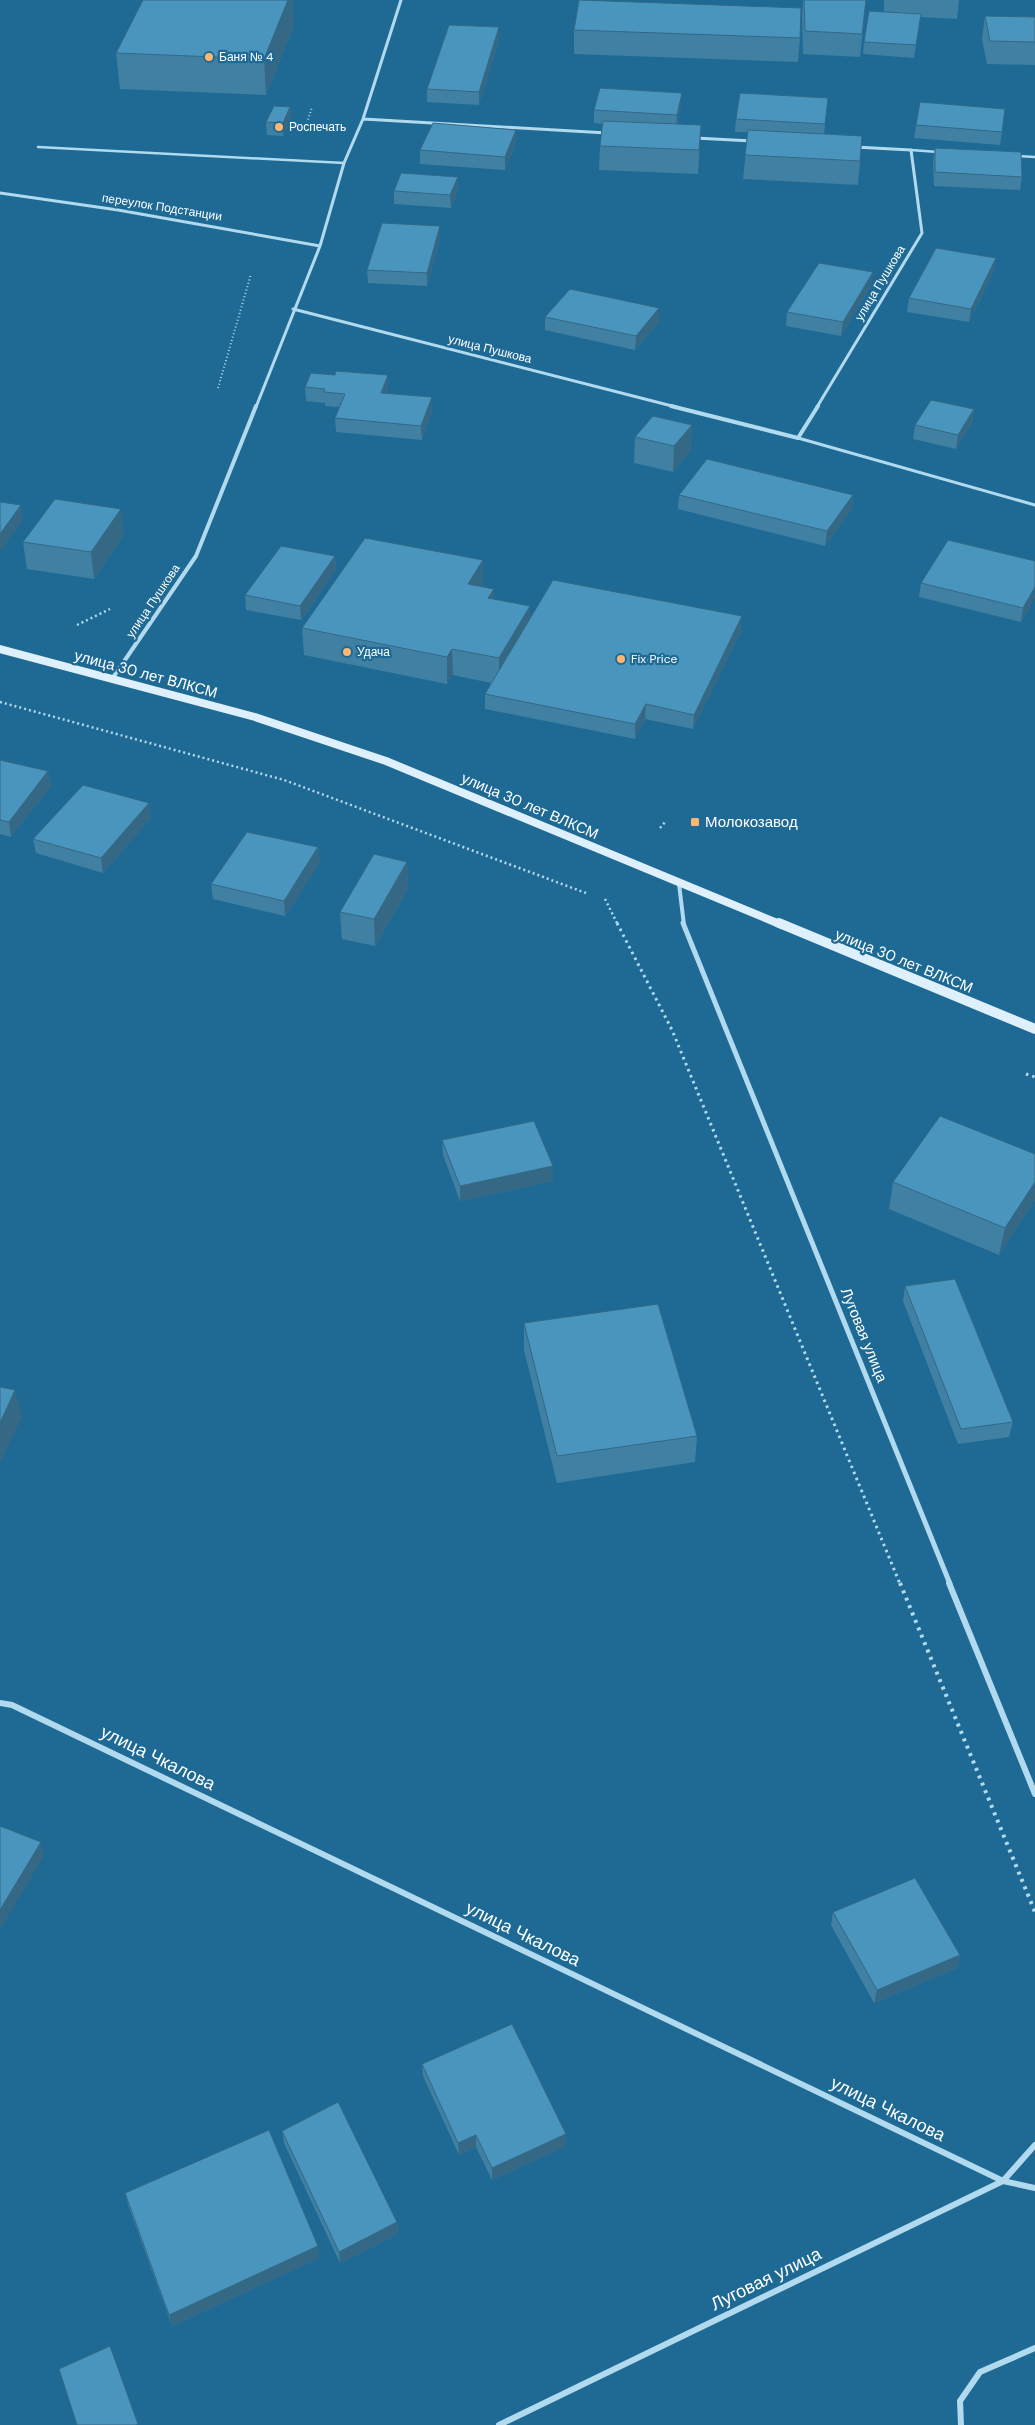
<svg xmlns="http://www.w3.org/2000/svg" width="1035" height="2425" viewBox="0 0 1035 2425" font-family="'DM Sans',sans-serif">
<rect width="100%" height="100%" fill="#1e6a95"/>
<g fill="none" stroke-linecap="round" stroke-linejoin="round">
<path stroke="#b1daef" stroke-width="2" stroke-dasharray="1 2.5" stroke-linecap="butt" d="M307 123 312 107
M218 388 251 274"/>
<path stroke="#b1daef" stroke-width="2.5" stroke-dasharray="2 3" stroke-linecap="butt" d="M77 625 110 609
M0 702 284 780 586 893
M660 828 666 821
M605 899 618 925"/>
<path stroke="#b1daef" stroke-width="3" stroke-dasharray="2.5 4" stroke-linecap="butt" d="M617 923 672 1030 900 1584
M1026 1074 1035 1077"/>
<path stroke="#b1daef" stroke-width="4" stroke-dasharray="3 5" stroke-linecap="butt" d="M900 1583 1035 1912"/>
<path stroke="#b1daef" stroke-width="2.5" d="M38 147 344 163
M911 150 938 152
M1018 156 1035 157"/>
<path stroke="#b1daef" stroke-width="3" d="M798 438 1035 505"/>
<path stroke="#b1daef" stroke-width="3" d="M363 119 607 133
M695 138 752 141
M0 193 118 210 320 246
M293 309 676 407
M256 407 320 246 344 163 363 119 401 0
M817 407 922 233 911 150 855 147"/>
<path stroke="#b1daef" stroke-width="4" d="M671 406 798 438 818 406
M112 679 196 556 256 406
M679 884 684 925"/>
<path stroke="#b1daef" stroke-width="5" d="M683 923 950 1584"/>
<path stroke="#b1daef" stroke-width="6" d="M949 1583 1035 1794
M0 1703 12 1705 1003 2181 1035 2188
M499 2425 1003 2181 1035 2145
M961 2425 960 2401 980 2372 1035 2348"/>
<path stroke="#def0fb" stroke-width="8" d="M0 649 255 717 386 761 782 925"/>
<path stroke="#def0fb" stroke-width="10" d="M779 923 1035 1029"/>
</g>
<path fill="#4080a3" d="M803 0H866L860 57 803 54 802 15Z
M884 0H959L957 19 920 17 914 58 863 54 864 42 884 12Z
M985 16 1035 17V65L987 64 982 39Z
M294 25 266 95 120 89 116 53Z
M499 27V40L479 105 427 102V89Z
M574 30 800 38 798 62 574 54Z
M828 98 824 134 860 161 858 185 743 179 748 132H735L736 119Z
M681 106 677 124 700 149 698 174 599 170 600 146 602 124 594 123V110Z
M290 107 291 120 283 136 267 135 266 122Z
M916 125 1002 132 1000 145 914 138Z
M516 130V143L505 170 420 164V150Z
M935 148 1022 177 1020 190 934 186 933 161Z
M458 177V190L451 208 394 204V191Z
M440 239 427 286 368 283 367 270Z
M994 271 969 322 907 312 909 298Z
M871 286 841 336 786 326 787 312Z
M659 308V322L635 350 545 330V317Z
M305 387 388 389 387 393 432 411 422 440 336 432 335 418 340 407 325 406V403L306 401Z
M974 409 972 423 956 449 913 439 915 425Z
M692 425 690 451 673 472 634 463 635 437Z
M679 495H853L852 509 825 546 678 509Z
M124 535 94 579 27 569 23 542Z
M335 556 336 570 301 620 246 610 245 595Z
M1035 561V597L1021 622 919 597 921 583Z
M483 587 494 589V599L530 606V618L741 631 693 729 645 719 635 739 485 709V694L491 683 453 675 447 684 304 655 302 628Z
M0 760 48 771 51 786 11 837 0 834Z
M151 818 103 873 36 853 33 839Z
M318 847 320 862 285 916 213 899 211 884Z
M407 862 408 889 375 946 342 939 340 912Z
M442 1140 553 1181 460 1201 443 1155Z
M1035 1154V1200L999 1255 889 1209 893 1182Z
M905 1286 1013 1422 1009 1437 958 1444 903 1301Z
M524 1323 697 1436 695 1462 557 1483 524 1350Z
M833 1912 960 1955 957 1968 874 2003 831 1925Z
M422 2064 566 2146 492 2180 476 2147 459 2155 423 2076Z
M282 2131 397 2222 398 2234 340 2263 284 2143Z
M125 2193 319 2258 172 2326 128 2205Z"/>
<path fill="#346884" d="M288 0H293L294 25 266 95 264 59Z
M499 27V40L479 105V92Z
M682 93 681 106 676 128 677 115Z
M290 107 291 120 283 136V123Z
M701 125 700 149 698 174 699 150Z
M516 130V143L505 170V157Z
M458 177V190L451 208 450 195Z
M440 226V239L427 286V273Z
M996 258 994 271 969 322 971 309Z
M873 272 871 286 841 336 843 322Z
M659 308V322L635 350 636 336Z
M388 375V389L382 407 381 393Z
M432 397V411L422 440 421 426Z
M974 409 972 423 956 449 958 435Z
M692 425 690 451 673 472 674 446Z
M853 495 852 509 825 546 827 531Z
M21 505 23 520 0 552V534Z
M121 509 124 535 94 579 91 552Z
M335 556 336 570 301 620 300 606Z
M483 560V587L468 584Z
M1035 587V597L1021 622 1023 608Z
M494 589V616L488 598Z
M530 606V633L499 685V658Z
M742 616 741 631 693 729 694 715Z
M452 649 453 675 447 684V657Z
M646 704 645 719 635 739V724Z
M48 771 51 786 11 837 9 822Z
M149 803 151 818 103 873 101 858Z
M318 847 320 862 285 916 284 901Z
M407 862 408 889 375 946 374 919Z
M553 1166V1181L460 1201V1186Z
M1035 1182V1200L999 1255 1005 1228Z
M15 1390 22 1417 0 1464V1423Z
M41 1842 44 1856 0 1930V1910Z
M960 1955 957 1968 874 2003 877 1990Z
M566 2134V2146L492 2180V2168Z
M476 2135V2147L459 2155 458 2143Z
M397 2222 398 2234 340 2263 339 2252Z
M318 2246 319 2258 172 2326 169 2315Z"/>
<path fill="#4a95bd" stroke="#346884" d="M143 0H288L264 59 116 53Z
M579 0 801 8 800 38 574 30Z
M804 0H866L862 34 805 31Z
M869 11 921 14 916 45 864 42Z
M985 16 1035 17V42L990 41Z
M449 25 499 27 479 92 427 89Z
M600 88 682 93 677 115 594 110Z
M740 93 828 98 825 124 736 119Z
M920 102 1005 109 1002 132 916 125Z
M274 106 290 107 283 123 266 122Z
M603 121 701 125 699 150 600 146Z
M433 123 516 130 505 157 420 150Z
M748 130 862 136 860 161 745 155Z
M935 148 1021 152 1022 177 935 172Z
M401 173 458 177 450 195 394 191Z
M382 223 440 226 427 273 367 270Z
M936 248 996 258 971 309 909 298Z
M819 263 873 272 843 322 787 312Z
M570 289 659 308 636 336 545 317Z
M336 371 388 375 381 393 432 397 421 426 335 418 345 394 324 392 325 389 305 387 311 373 335 375Z
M931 400 974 409 958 435 915 425Z
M653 416 692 425 674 446 635 437Z
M707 459 853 495 827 531 679 495Z
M55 499 121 509 91 552 23 542Z
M0 502 21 505 0 534Z
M365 538 483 560 468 584 494 589 488 598 530 606 499 658 452 649 447 657 302 628Z
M948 540 1035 561V587L1023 608 921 583Z
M281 546 335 556 300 606 245 595Z
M553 580 742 616 694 715 646 704 635 724 485 694Z
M0 760 48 771 9 822 0 820Z
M83 785 149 803 101 858 33 839Z
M247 832 318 847 284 901 211 884Z
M374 854 407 862 374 919 340 912Z
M940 1116 1035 1154V1182L1005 1228 893 1182Z
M534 1121 553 1166 460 1186 442 1140Z
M955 1279 1013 1422 961 1429 905 1286Z
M658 1304 697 1436 557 1456 524 1323Z
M0 1387 15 1390 0 1423Z
M0 1826 41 1842 0 1910Z
M915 1878 960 1955 877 1990 833 1912Z
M512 2024 566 2134 492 2168 476 2135 458 2143 422 2064Z
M338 2102 397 2222 339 2252 282 2131Z
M269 2130 318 2246 169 2315 125 2193Z
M110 2346 138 2424 136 2425H77L59 2369Z"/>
<g fill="#feb770" stroke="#1e6a95" stroke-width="2">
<circle cx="209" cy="57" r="5"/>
<circle cx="279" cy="127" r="5"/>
<circle cx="347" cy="652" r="5"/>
<circle cx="621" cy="659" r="5"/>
<rect x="690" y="817" width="10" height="10" rx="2.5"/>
</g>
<g text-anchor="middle" stroke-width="4.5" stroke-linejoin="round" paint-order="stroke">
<g font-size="12" fill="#fff" stroke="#1e6a95" text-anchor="start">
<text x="219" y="61">Баня № 4</text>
<text x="289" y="131">Роспечать</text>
<text x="357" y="656">Удача</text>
<text x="631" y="663">Fix Price</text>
</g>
<g font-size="12" fill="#fff" stroke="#1e6a95">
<text transform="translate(162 207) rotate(9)" y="4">переулок Подстанции</text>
<text transform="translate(880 283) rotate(-59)" y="4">улица Пушкова</text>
<text transform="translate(490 349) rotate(14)" y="4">улица Пушкова</text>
<text transform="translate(153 601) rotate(-56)" y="4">улица Пушкова</text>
</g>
<g font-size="15" fill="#fff" stroke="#1e6a95">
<text transform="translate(146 674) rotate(15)" y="5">улица 30 лет ВЛКСМ</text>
<text transform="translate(530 806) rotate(23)" y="5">улица 30 лет ВЛКСМ</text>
<text transform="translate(904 961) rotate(22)" y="5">улица 30 лет ВЛКСМ</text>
<text transform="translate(864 1335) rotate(68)" y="5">Луговая улица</text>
</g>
<g font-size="15" fill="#fff" stroke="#1e6a95" text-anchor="start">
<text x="705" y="827">Молокозавод</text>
</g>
<g font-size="18" fill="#fff" stroke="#1e6a95">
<text transform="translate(158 1758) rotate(26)" y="6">улица Чкалова</text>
<text transform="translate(523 1934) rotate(26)" y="6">улица Чкалова</text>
<text transform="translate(888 2109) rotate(26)" y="6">улица Чкалова</text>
<text transform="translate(766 2279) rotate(-26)" y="6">Луговая улица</text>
</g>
</g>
</svg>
